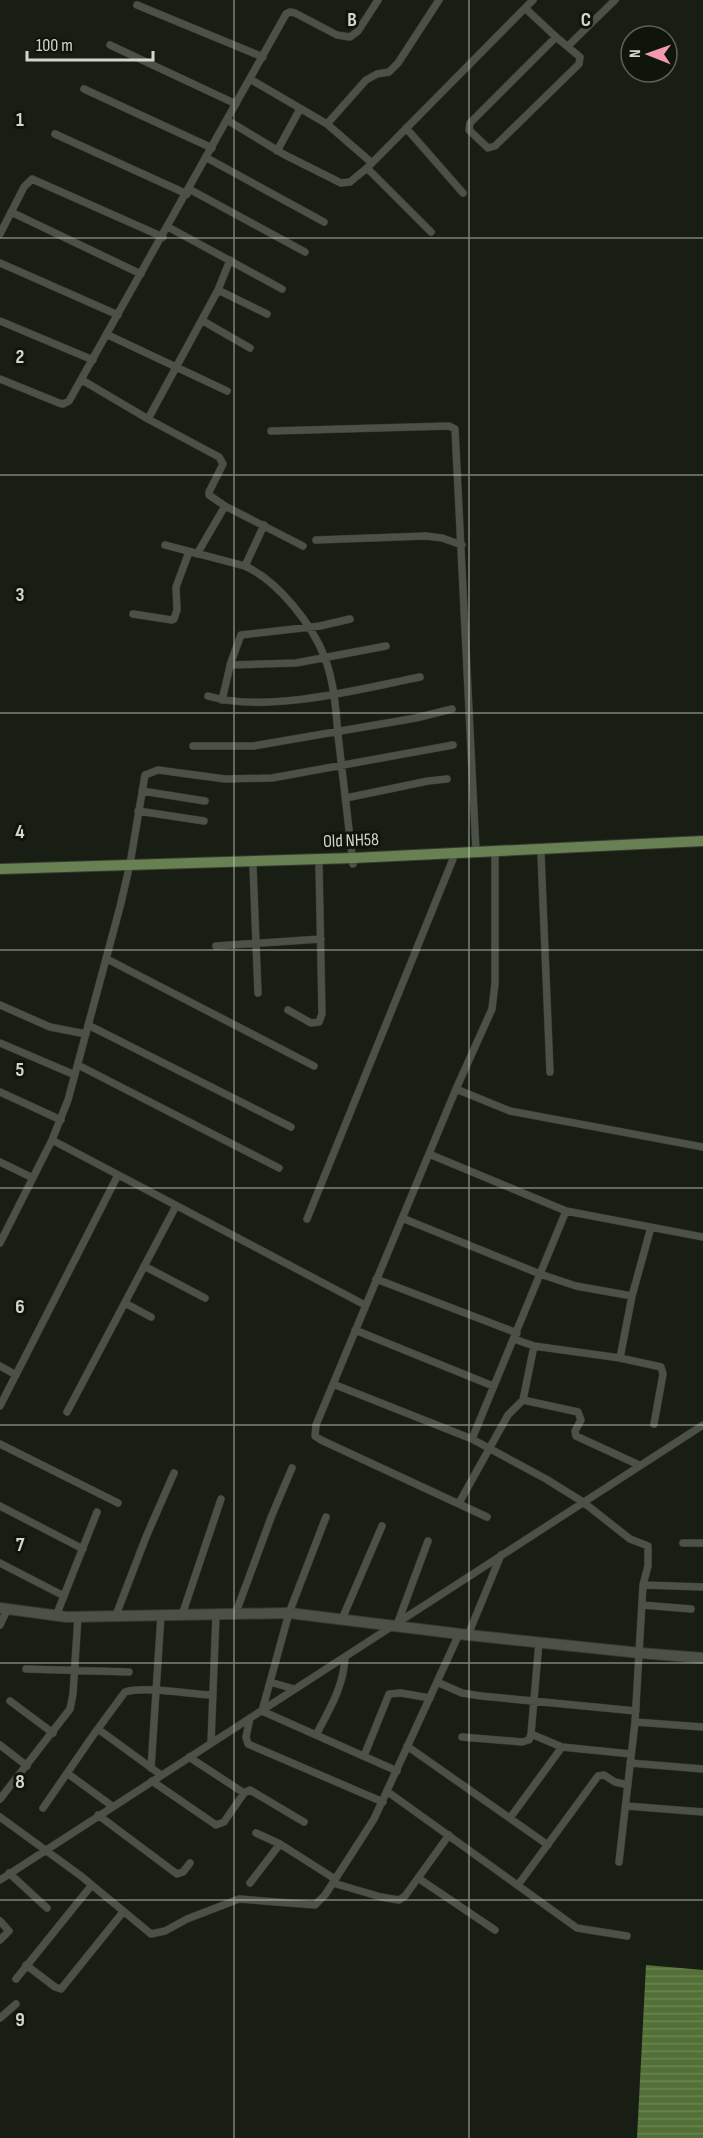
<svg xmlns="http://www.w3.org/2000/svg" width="703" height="2138" viewBox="0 0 703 2138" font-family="'Sofia Sans Condensed',sans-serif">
<defs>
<pattern id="water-rules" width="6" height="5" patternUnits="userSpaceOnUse" patternTransform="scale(1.5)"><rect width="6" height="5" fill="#537037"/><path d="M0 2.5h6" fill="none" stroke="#6b8453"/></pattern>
</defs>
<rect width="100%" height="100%" fill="#181e13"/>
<path fill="url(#water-rules)" d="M646 1965 703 1970V2138H637Z"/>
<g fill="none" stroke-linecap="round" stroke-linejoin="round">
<g stroke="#353933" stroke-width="8">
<path id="street" d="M137 5 263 57
M525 8 556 37
M556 37 580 57 579 64 495 146 488 148 469 130 470 123Z
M110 45 236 104
M568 46 615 0
M250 79 327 124 372 163
M84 89 212 148
M227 120 285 155 341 183 350 182 367 168 533 0
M327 124 366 80 377 74 389 72 398 63 439 0
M406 128 463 193
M55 134 187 194
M277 151 300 109
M207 158 324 222
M367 168 431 232
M189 189 305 252
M11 212 141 274
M168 227 282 289
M0 234 24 187 32 179 163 237
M0 263 118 315
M218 290 230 260
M0 321 93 360
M203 321 250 348
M108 335 227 391
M0 379 59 403 63 404 69 401 286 14 290 12 295 13 337 35 350 37 358 31 378 0
M82 380 148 419 219 457 223 464 209 492V495L225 506 303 546
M148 419 218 290 267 314
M271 431 449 426 455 429 476 851
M316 540 426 536 442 538 462 545
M165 545 245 566C278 581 312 624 325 658 334 682 336 710 338 735 343 778 348 821 353 864
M197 554 225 506
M245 566 264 525
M133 614 172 620 174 619 177 610 176 587 189 552
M230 665 296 663 386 646
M208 696C267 714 360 689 420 677
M222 700 231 662 241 635 320 626 350 619
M193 746H253L416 718 452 709
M142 791 205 801
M346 798 428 781 447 779
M138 811 204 821
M541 855 550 1072
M253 867 258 993
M216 946 321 939
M107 959 314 1066
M0 1005 50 1027 86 1034
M288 1010 311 1023 319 1022 322 1014 319 864
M88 1025 291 1127
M0 1043 75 1075
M78 1065 279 1168
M456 1089 510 1111 703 1147
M0 1092 61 1120
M52 1140 365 1305
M429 1154 566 1211 703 1237
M0 1162 33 1178
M402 1218 540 1274 576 1286 632 1296
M307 1219 453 859
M0 1243 52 1140 68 1100 120 907 130 864 145 775 158 770 225 779 272 778 453 745
M144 1266 205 1298
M376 1279 517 1333
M125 1303 151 1317
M355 1330 493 1386
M514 1339 534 1346 620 1358 661 1367 663 1374 654 1424
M620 1358 632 1296 651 1227
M0 1366 16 1375
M333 1384 472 1439 546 1479 583 1502 630 1539 648 1546V1566L643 1585 635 1722 619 1862
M523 1400 578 1412 581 1420 575 1431 576 1436 639 1465
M0 1406 118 1175
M67 1412 176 1206
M472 1439 566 1211
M0 1444 118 1503
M459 1503 508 1415 523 1400 534 1346
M0 1506 83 1549
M326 1517 289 1613 262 1711 397 1771
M487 1517 321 1440 315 1436 316 1425 456 1089 492 1009 495 983V856
M683 1543H703
M0 1563 64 1596
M643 1585 703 1587
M642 1605 691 1609
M116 1615 146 1537 174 1473
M182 1615 221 1499
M235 1615 272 1515 292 1468
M56 1616 97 1512
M342 1619 382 1526
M398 1622 428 1541
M0 1625 7 1610
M468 1635 501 1555
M26 1669 129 1672
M270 1682 294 1689
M437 1682 462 1693 481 1696 636 1711
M10 1701 53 1733
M250 1718 246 1737 248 1744 383 1802
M635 1722 703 1727
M98 1729 161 1775
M531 1734 562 1747 631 1754
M316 1735C329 1710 344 1686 345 1657
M462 1737 522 1742 529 1740 531 1734 539 1642
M211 1743 216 1615
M0 1745 27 1766
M407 1746 548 1845
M364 1756 389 1694 401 1693 430 1698
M189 1757 244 1793
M630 1763 703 1769
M151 1768 161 1615
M67 1773 112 1806
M152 1781 216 1825 224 1822 244 1793 250 1790 304 1822
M388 1792 577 1928 627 1936
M0 1799 70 1709 73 1694 78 1616
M626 1806 703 1812
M43 1808 94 1734 125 1692C144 1686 190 1694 212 1695
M98 1815 177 1874 183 1872 190 1863
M0 1817 81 1876 151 1934 165 1931 187 1919 239 1899 315 1905 325 1895 374 1819 459 1634
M510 1818 562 1747
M256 1833 280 1844 335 1879
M9 1873 47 1908
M418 1878 495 1930
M0 1880 703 1425
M250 1883 280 1844
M333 1883 381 1897 399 1900 405 1896 449 1835
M518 1885 598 1776 604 1775 615 1782 628 1785
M0 1921 9 1931 0 1940
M26 1965 55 1987 61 1989 123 1912
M16 1979 91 1886
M0 2018 16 2004"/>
</g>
<g stroke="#353933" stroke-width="12">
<path id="secondary" d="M0 1608 67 1617 289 1613 468 1635 640 1653 703 1658"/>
</g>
<g stroke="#353933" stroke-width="12">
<path id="primary" d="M0 869 353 858 703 841"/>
</g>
<use href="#street" stroke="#4b5245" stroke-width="7"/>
<use href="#secondary" stroke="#4b5245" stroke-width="10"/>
<use href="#primary" stroke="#688052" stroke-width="10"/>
</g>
<path fill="none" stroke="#d2d6cf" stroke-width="1.5" stroke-opacity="0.55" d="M234 0V2138M469 0V2138M0 238H703M0 475H703M0 713H703M0 950H703M0 1188H703M0 1425H703M0 1663H703M0 1900H703"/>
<g text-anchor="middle" stroke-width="6" stroke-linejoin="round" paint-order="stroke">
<g font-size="18" fill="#d2d6cf" stroke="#0f150a">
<text transform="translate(351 840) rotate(-2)" y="6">Old NH58</text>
</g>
</g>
<g font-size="20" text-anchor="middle" font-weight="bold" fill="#d2d6cf" stroke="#0f150a" stroke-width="6" stroke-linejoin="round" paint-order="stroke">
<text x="352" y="26">B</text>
<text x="586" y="26">C</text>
<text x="20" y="126">1</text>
<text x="20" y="363">2</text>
<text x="20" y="601">3</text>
<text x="20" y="838">4</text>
<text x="20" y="1076">5</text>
<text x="20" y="1313">6</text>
<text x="20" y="1551">7</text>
<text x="20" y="1788">8</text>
<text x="20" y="2026">9</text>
</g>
<g transform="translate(649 54) rotate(271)"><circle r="28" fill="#0f150a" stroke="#5d6259" stroke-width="1.5"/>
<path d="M0-4.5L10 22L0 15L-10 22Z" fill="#f29aac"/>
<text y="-9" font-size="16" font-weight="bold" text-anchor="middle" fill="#d2d6cf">N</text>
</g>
<path d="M27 51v9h126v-9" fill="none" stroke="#d2d6cf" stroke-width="3"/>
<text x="36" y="51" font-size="18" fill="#d2d6cf" stroke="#0f150a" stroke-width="4.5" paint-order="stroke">100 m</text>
</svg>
